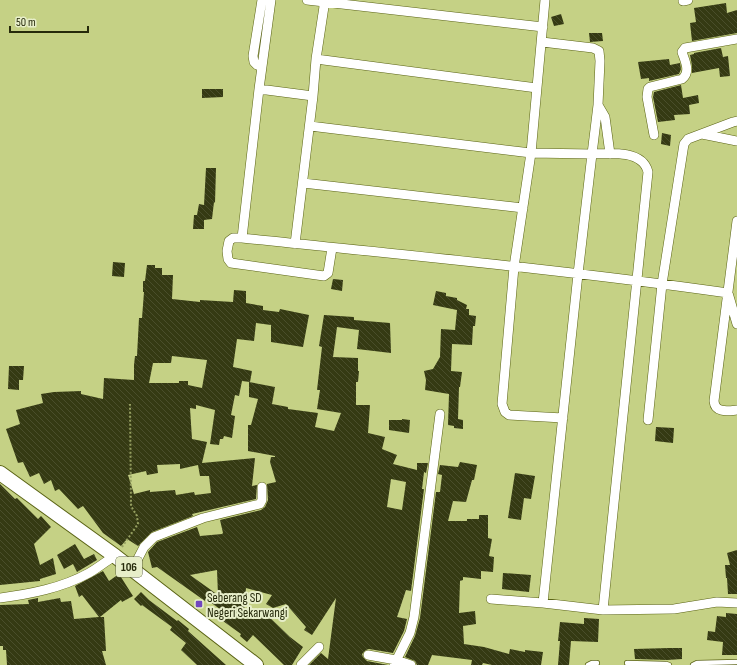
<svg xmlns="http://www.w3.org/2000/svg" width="737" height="665" viewBox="0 0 737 665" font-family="'Sofia Sans Condensed',sans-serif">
<defs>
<pattern id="building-back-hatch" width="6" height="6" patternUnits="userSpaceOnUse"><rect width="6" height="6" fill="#353a13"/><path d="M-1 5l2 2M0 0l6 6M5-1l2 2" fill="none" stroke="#4a4e2b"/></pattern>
</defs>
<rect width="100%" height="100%" fill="#c5d185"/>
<path fill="url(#building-back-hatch)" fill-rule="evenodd" d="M726 3 727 13 737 10V33L692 41 690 23 696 22 694 8Z
M561 14 564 24 554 26 551 17Z
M589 33H602L603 41 590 42Z
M721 48 723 57 728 56 730 76 720 77 719 68 692 73V66L690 55 694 54V53Z
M669 59 670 65 680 63 681 69 679 74 649 81V78L641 79 638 62Z
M681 85 683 98 698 95 699 103 689 105 690 114 674 115 675 120 658 122 653 97 654 92Z
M202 89H223V97L202 98Z
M662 133 671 135 670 146 661 144Z
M206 168H216L215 203 214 202 212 219 204 220V229H193L194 215H197L199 204 204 205Z
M113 262 125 263 124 277 112 276Z
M147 265H155V268H162V275H173L172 299 200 302V300L233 302 234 290 246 291V303L263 306V310L279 312 280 309 309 315 303 347 271 342V325L256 323 254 341 237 339 233 367 252 371 250 382 242 381 239 396 235 395 231 415 235 416 232 438 224 436 223 439H220L219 445 210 444 215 410 196 405V409L190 408 192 439 207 442 202 463 255 458 252 486 257 485 256 499 192 514 193 516 152 532 138 546 127 539 121 546 103 533 83 506 78 509 59 489 55 491 51 480 44 484 39 473 30 477 23 462 18 463 6 429 20 424 16 410 43 403 41 394 54 392 81 391V394L103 399 104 378 134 380V365L135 356H137L139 318H142L144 292H143V281H145ZM172 356 207 360 202 388 188 385V381H179V383H149L153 363H171ZM180 464V469L198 465 200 476H209L211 493 195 495 194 492 176 495 175 490 150 492V490L134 494 128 475 146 471 147 475 158 473 157 465Z
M333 279 343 280 342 291 331 289Z
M436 291 446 293V296L457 298V300L467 305 466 309H469V315L476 316 475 326H473L472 345 452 344 451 371 462 372 460 387H459L458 419 463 420V429L454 428V426L448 425 449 394 425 390 426 380 424 371 433 369 440 357 441 329 455 330 457 310 433 305Z
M324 315 354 317V320L390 323 391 353 357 349 359 330 337 327 333 357 358 358V371H359L358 382H356V405H370L368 433 385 437 382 449 397 455 393 464 417 470V463H428L426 473 424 472 422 489H424L411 591 406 590 397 617 407 619 404 631 393 653 369 649 366 650 362 654 363 657 367 661 388 665H309L321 653 328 659 336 598 312 635 304 630 306 627 286 604 273 608 266 604 272 595 246 588 244 611 253 619 256 615 258 616 262 610 290 637 303 647 292 665H284L253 635 247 642 240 636 241 634 223 621 228 615 206 599 205 601 157 567 152 568 148 552 157 542 197 527 200 536 222 534 223 533 220 520 261 510 265 507 268 500 267 484 276 482 270 462 271 457H275V456L248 451V425H251L258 399 249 397V382L275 387 272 404 288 407V409L318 413 315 427 334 431 341 413 317 409 320 390H317L322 347 319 346ZM391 479 406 482 402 510 387 507ZM217 570 218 595 190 575Z
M9 366H24L23 380H19V390L8 389Z
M402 419 410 420 409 433 389 430V420H402Z
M656 427 674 428 673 443 655 441Z
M460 462 477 465 474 480H472L466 502 453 501 448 521H467V519H479V515H488V538L492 539 489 556 494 557 493 572 481 571V579L463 577V580L460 581 459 613 475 611 476 624 463 626 464 644 484 647 509 654 510 649 525 652V650L543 652 541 665H492L483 663 482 665H471L472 660 432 655 428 665H417L415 661 405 657 415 636 420 618 436 492H440L442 475 438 474 440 465 458 467Z
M515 473 535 476 531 499 524 498 521 520 508 518Z
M0 484 15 499 17 498 38 519 41 516 51 527 34 544 40 565 53 558 56 574 40 579V581L0 585Z
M75 544 84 559 94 554 97 560 77 572 73 564 64 569 57 555Z
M737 550V594H728L727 578H726L725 565H730L727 553Z
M103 571 109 581 119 574 133 596 122 602 121 600 100 617H104L106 651H102L106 665H7L6 650H3V646H0V605L29 604 28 600 38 598V602L60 598 61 602 71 601 74 619 99 617 82 595 79 597 75 586Z
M503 573 531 575 529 592 502 589Z
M141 592 149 600 177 621 178 620 189 629 188 631 226 665H197L181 650 186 643 170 630 172 627 142 605 141 606 134 599Z
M726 613 737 614V655H722L723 642 707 640 708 631 715 632 717 616 726 617Z
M584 618 599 619 598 642 571 641 569 665H558L560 641H558L560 622 584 624Z
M669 648H682V659L667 660 635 659 634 649Z"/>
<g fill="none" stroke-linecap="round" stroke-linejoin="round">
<g stroke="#5a6314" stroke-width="6">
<path id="service" d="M627 663 666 664 669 665
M588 665 592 663H597
M693 665 697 663 737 662"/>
</g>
<g stroke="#5a6314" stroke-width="10">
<path id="minor" d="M262 0 253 56 254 62 257 65 262 66
M307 0 543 27
M545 0 531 153 514 267 502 404 505 412 509 415 563 418
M683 1 688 0
M316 59 537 88
M259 89 271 0
M313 96 316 59 325 0
M598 105 605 117 610 154
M310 126 531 153 592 154 598 105 600 61 599 51 593 48 542 42
M702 134 737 141
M654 135 647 97 648 89 650 87 682 79C691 72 685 61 682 52L685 48 737 39
M303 183 523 208
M737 221 714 401C715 413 727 411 737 410
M242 238 259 89 313 96 295 244
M332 248 328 273 324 276 231 263 228 259 227 251 229 241 233 238H242C404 255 567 270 728 293L737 324
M648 420 662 284 684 144 688 139 733 122 737 121
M132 570 144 547 154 537 203 518 260 504 262 500V487
M0 598C30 594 62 588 89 573 98 568 106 561 115 556
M491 599 543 603
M603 610 648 172C643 150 610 153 592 154L578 274 543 603 603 610 674 609 717 602 737 603
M368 655 396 660 411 665
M301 665 319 647
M394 665 410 633 414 617 440 414"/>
</g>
<g stroke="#5a6314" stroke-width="16">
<path id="primary" d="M0 473 115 556 256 665"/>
</g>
<path stroke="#959f60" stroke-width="2" stroke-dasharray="2 2" stroke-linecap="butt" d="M122 547 138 524 137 516 131 506 130 404"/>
<use href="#service" stroke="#fff" stroke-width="4.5"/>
<use href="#minor" stroke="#fff" stroke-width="9"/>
<use href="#primary" stroke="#fff" stroke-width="14"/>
</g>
<rect fill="#7146be" stroke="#e7eec9" stroke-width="1.5" x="195" y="600" width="8" height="8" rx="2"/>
<g text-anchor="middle" stroke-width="4" stroke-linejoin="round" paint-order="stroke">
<rect fill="#e7eec9" stroke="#606544" stroke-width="1" x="116" y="557" width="26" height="20" rx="3"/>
<g font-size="12" font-weight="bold" fill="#262a0b">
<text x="129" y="571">106</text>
</g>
<g font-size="13" fill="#262a0b" stroke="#e7eec9" text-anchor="start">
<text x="207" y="602">Seberang SD<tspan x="207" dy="15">Negeri Sekarwangi</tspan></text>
</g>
</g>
<path d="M10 26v6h78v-6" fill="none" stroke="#262a0b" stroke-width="2"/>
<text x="16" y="26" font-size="12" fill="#262a0b" stroke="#e7eec9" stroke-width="3" paint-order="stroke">50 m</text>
</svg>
